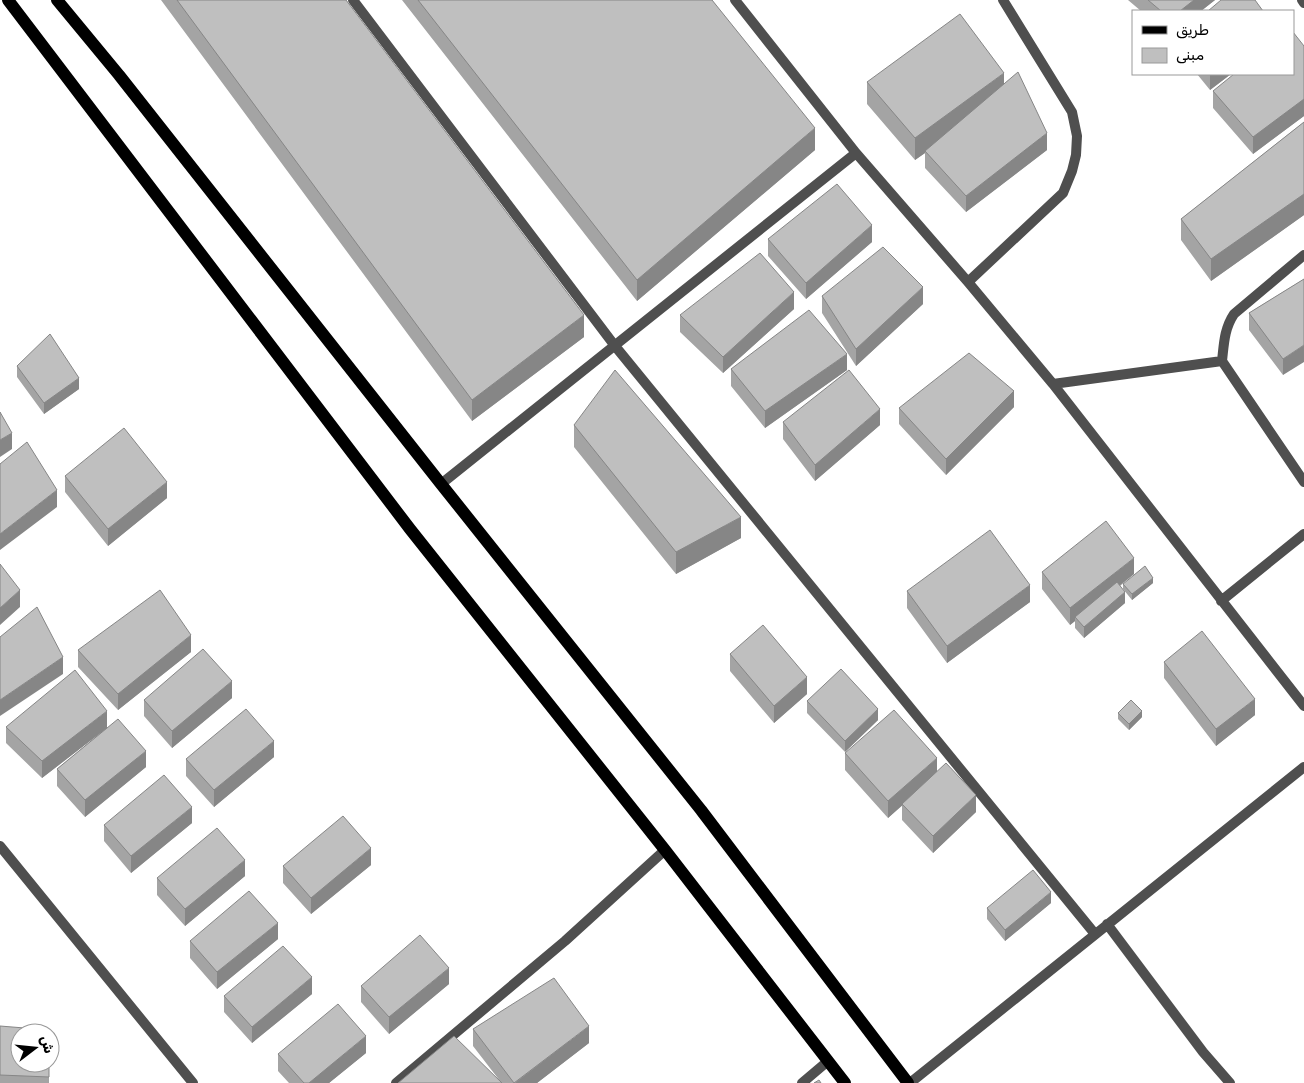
<svg xmlns="http://www.w3.org/2000/svg" width="1304" height="1083" viewBox="0 0 1304 1083" font-family="Rubik,Cairo,sans-serif">
<rect width="100%" height="100%" fill="#fff"/>
<g fill="none" stroke-linecap="round" stroke-linejoin="round">
<path stroke="#4f4f4f" stroke-width="10" d="M353 0 615 346 1095 934
M735 0 856 153 968 282 1053 384 1304 706
M1302 0 1304 3
M1304 255 1234 314C1224 329 1224 344 1222 361L1304 482
M968 282 1063 193 1072 171 1076 155 1077 136 1072 112 1003 0
M1053 384 1222 361
M441 484 856 153
M1221 601 1304 534
M0 846 193 1083
M1107 924 1203 1052 1230 1083
M396 1083 565 941 665 850
M802 1083 828 1061
M910 1083 1304 767"/>
<path stroke="#000" stroke-width="12" d="M8 0 410 529 665 850 845 1083
M57 0 119 75 441 484 701 810 908 1083"/>
</g>
<path fill="#a4a4a4" d="M161 0H346L584 337 472 421Z
M402 0H712L815 150 637 301Z
M1128 0H1215L1201 11H1141Z
M1304 46V116L1253 154 1213 108V91Z
M1197 74H1231L1210 90Z
M867 82 1004 83 1047 150 966 212 925 168V153L915 160 867 104Z
M1304 122V215L1211 281 1181 240V219Z
M768 239 872 242 806 299 768 256Z
M1304 279 1283 375 1249 330V313Z
M822 296 923 304 856 366 822 313Z
M794 309 723 373 680 332V315Z
M17 366 79 389 44 414 17 377Z
M731 369 847 370 765 428 731 386Z
M1014 407 946 475 899 424V408Z
M783 422 880 425 815 481 783 439Z
M574 425 741 538 676 574 574 447Z
M65 476 167 498 108 546 65 492Z
M1042 572 1134 574 1120 586 1125 603 1084 638 1075 628V621L1070 625 1042 589Z
M1153 583 1132 600 1123 589V584Z
M907 591 1030 602 947 663 907 608Z
M78 650 191 652 118 710 78 667Z
M730 654 807 694 774 723 730 671Z
M1164 662 1255 715 1216 746 1164 678Z
M232 698 172 748 144 716V700Z
M807 701 878 720 845 752 807 713Z
M1118 713 1142 717 1129 730 1118 719Z
M6 727 107 728 146 767 85 817 57 786V769L104 730 42 778 6 743Z
M845 753 937 772 976 812 933 853 902 820V805L888 818 845 770Z
M274 757 214 807 186 776V759Z
M192 823 131 873 104 841V825Z
M371 865 311 914 283 883V866Z
M245 876 185 926 157 895V878Z
M1051 903 1005 941 987 919V908Z
M278 939 217 989 190 958V941Z
M449 984 389 1034 361 1002V986Z
M312 994 252 1043 224 1012V996Z
M0 1026 49 1063V1083H0Z
M473 1029 589 1043 537 1083H398L500 1081 473 1046Z
M366 1053 329 1083H289L278 1071V1054Z"/>
<path fill="#868686" d="M1194 0H1215L1201 11H1180Z
M1004 73V95L925 151V153L915 160V138Z
M1210 74H1231L1210 90Z
M1304 99V116L1253 154V137Z
M815 128V150L637 301V280Z
M1047 133V150L966 212V196Z
M1304 194V215L1211 281V259Z
M872 225V242L806 299V283Z
M923 287V304L856 366V349Z
M794 292V309L723 373V357Z
M584 315V337L472 421V400Z
M1304 345V362L1283 375V359Z
M847 354V370L765 428V411Z
M79 378V389L44 414V403Z
M1014 391V407L946 475V459Z
M880 409V425L815 481V465Z
M12 433V449L0 457V440Z
M167 482V498L108 546V529Z
M57 490V507L0 550V534Z
M741 517V538L676 574V552Z
M1134 558V574L1077 619 1075 617V621L1070 625V608Z
M1153 578V583L1132 600V594Z
M1030 585V602L947 663V646Z
M20 590V607L0 625V608Z
M1125 592V603L1084 638V627Z
M191 635V652L118 710V694Z
M63 657V674L0 716V700Z
M807 677V694L774 723V706Z
M232 681V698L172 748V731Z
M1255 699V715L1216 746V729Z
M878 709V720L845 752V741Z
M107 711V728L42 778V761Z
M1142 711V717L1129 730V724Z
M274 741V757L214 807V790Z
M146 751V767L85 817V800Z
M937 758V775L888 818V801Z
M976 795V812L933 853V836Z
M192 807V823L131 873V856Z
M371 848V865L311 914V898Z
M245 860V876L185 926V909Z
M1051 892V903L1005 941V930Z
M278 923V939L217 989V972Z
M449 968V984L389 1034V1017Z
M312 977V994L252 1043V1027Z
M589 1026V1043L537 1083H515Z
M366 1036V1053L329 1083H309Z"/>
<path fill="#bfbfbf" stroke="#868686" d="M177 0H346L584 315 472 400Z
M418 0H712L815 128 637 280Z
M1148 0H1194L1180 11H1161Z
M1221 0H1255L1263 11H1208Z
M960 14 1004 73 915 138 867 82Z
M1293 32 1304 46V99L1253 137 1213 91 1234 74H1293Z
M1018 72 1047 133 966 196 925 151Z
M1304 122V194L1211 259 1181 219Z
M837 184 872 225 806 283 768 239Z
M883 247 923 287 856 349 822 296Z
M760 253 794 292 723 357 680 315Z
M1304 279V345L1283 359 1249 313Z
M809 310 847 354 765 411 731 369Z
M50 334 79 378 44 403 17 366Z
M969 353 1014 391 946 459 899 408Z
M615 370 741 517 676 552 574 425Z
M849 370 880 409 815 465 783 422Z
M0 412 12 433 0 440Z
M124 428 167 482 108 529 65 476Z
M27 442 57 490 0 534V464Z
M1106 521 1134 558 1070 608 1042 572Z
M990 530 1030 585 947 646 907 591Z
M0 564 20 590 0 608Z
M1145 566 1153 578 1132 594 1123 584Z
M1117 582 1125 592 1084 627 1075 617Z
M160 590 191 635 118 694 78 650Z
M37 607 63 657 0 700V637Z
M763 625 807 677 774 706 730 654Z
M1202 631 1255 699 1216 729 1164 662Z
M203 649 232 681 172 731 144 700Z
M841 669 878 709 845 741 807 701Z
M75 670 107 711 42 761 6 727Z
M1131 700 1142 711 1129 724 1118 713Z
M246 709 274 741 214 790 186 759Z
M894 710 937 758 888 801 845 753Z
M118 719 146 751 85 800 57 769Z
M946 763 976 795 933 836 902 804Z
M164 775 192 807 131 856 104 825Z
M343 816 371 848 311 898 283 866Z
M217 828 245 860 185 909 157 878Z
M1033 870 1051 892 1005 930 987 908Z
M249 891 278 923 217 972 190 941Z
M420 935 449 968 389 1017 361 986Z
M283 946 312 977 252 1027 224 996Z
M554 978 589 1026 514 1083 473 1029Z
M338 1004 366 1036 309 1083H304L278 1054Z
M0 1026 49 1030V1033H20V1063H49V1077L0 1075Z
M454 1036 502 1083H398Z
M819 1080 821 1083H814Z"/>
<rect x="1132" y="10" width="162" height="65" fill="#ffffff" stroke="#999999"/>
<rect x="1142" y="26" width="25" height="8" fill="#000000" stroke="#999999"/>
<text x="1176" y="35" font-size="15" fill="#000000">طريق</text>
<rect x="1142" y="48" width="25" height="15" fill="#bfbfbf" stroke="#999999"/>
<text x="1176" y="60" font-size="15" fill="#000000">مبنى</text>
<g transform="translate(35 1048) rotate(74)"><circle r="24" fill="#ffffff" stroke="#999999"/>
<path d="M0-4L9 19L0 12L-9 19Z" fill="#000000"/>
<text y="-8" font-size="14" font-weight="bold" text-anchor="middle" fill="#000000">ش</text>
</g>
</svg>
